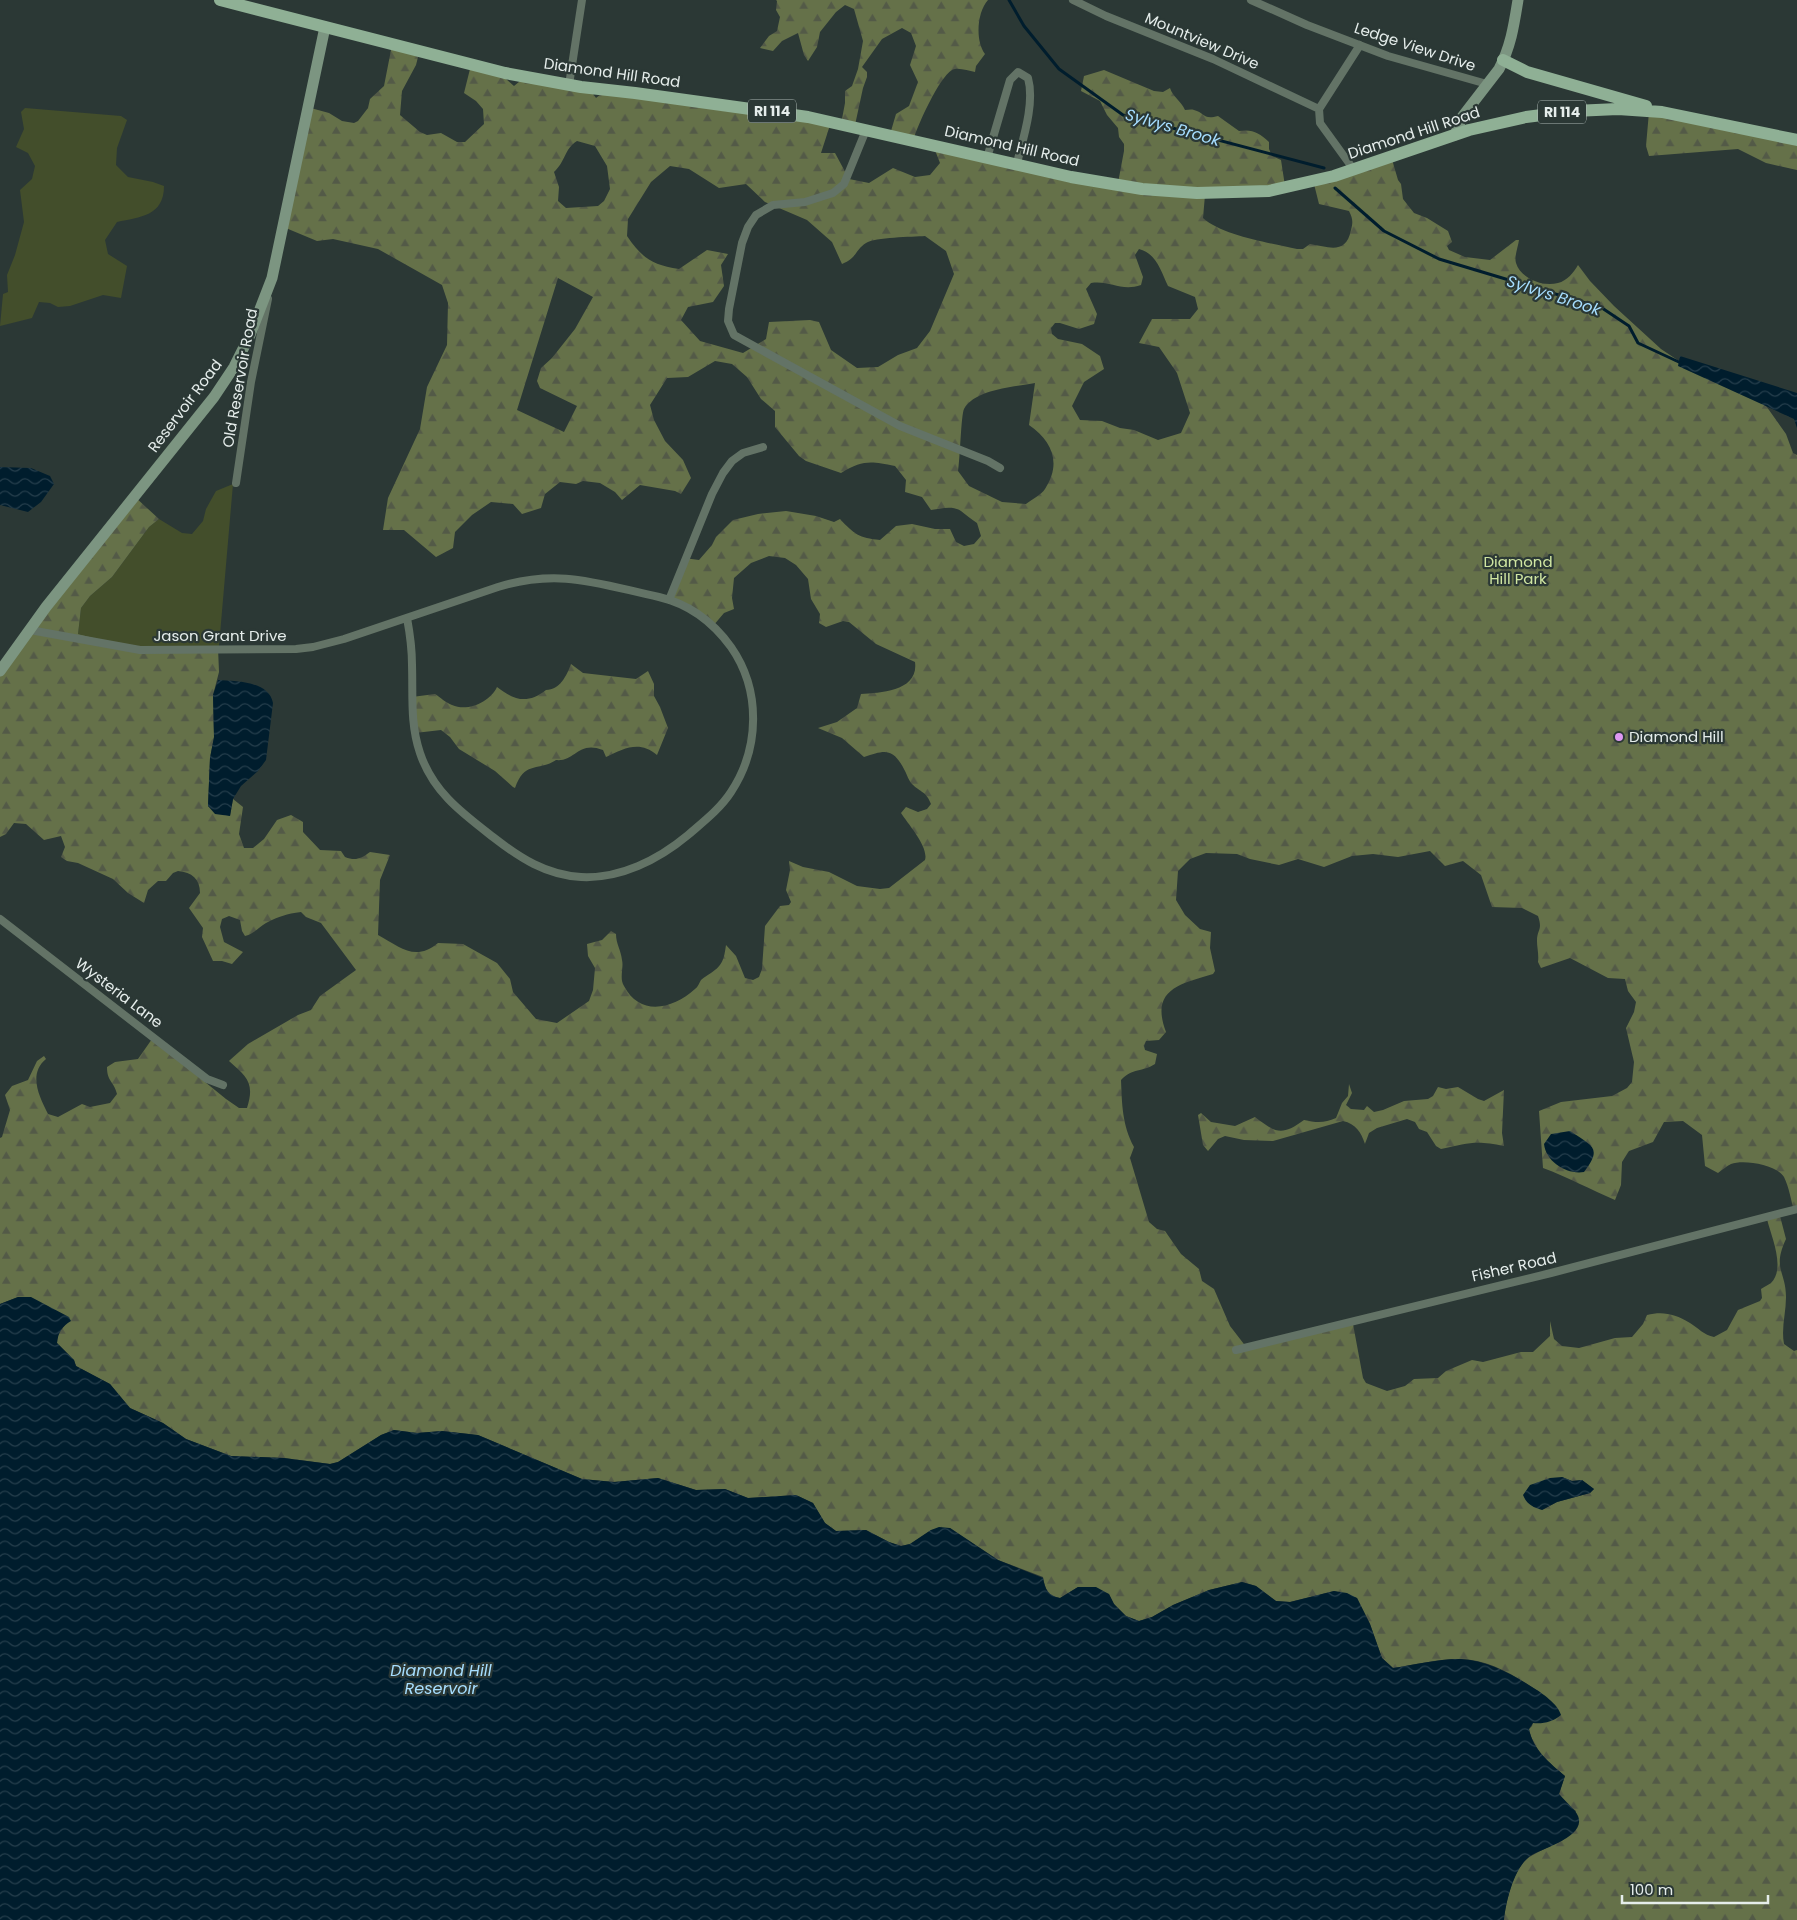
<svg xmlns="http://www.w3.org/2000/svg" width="1797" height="1920" viewBox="0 0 1797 1920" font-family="Poppins,sans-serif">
<defs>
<pattern id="forest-firs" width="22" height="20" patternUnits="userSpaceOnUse" patternTransform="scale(1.25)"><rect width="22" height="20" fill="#657149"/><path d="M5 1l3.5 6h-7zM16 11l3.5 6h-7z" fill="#535a47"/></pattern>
<pattern id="water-waves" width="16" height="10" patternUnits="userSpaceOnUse" patternTransform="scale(1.25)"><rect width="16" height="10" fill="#001d2d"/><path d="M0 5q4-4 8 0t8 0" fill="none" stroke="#253e4c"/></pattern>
</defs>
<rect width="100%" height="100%" fill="#2b3835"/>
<path fill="#434e2b" d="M25 108 121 116 127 120 117 148 116 165 128 177 153 182 164 186C164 216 140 217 117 222L105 240 108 254 127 266 121 298 103 295 70 306 58 307 50 303 39 302 32 318 0 326 3 294 8 292 7 275 15 255 24 222 20 190 32 179 35 166 28 153 16 147 24 129 21 112Z
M233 484 219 646 140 650 78 634 81 608 90 596 112 577 149 527 159 519 182 533 192 534 203 521 206 509 216 491Z"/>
<path fill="url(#forest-firs)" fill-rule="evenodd" d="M776 0H988C977 12 975 41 985 54L976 66 975 72C969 71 961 68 955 69 942 70 917 127 913 141L891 131 896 114 909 106 918 82 910 65 916 46 911 33 902 28 882 39 862 67 867 72V77L863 88 855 125 842 119 845 103V91L852 86 858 69 863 41 854 9 845 5 836 12 820 32 817 47 808 61 804 55 798 33 782 41 773 51 760 48 769 36 777 31 780 17 776 10 777 1Z
M392 45 419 53 416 65 402 91 400 115 420 132 427 135 441 133 457 142H465L484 124 483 109 476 101 464 93 471 65 497 71 514 86 525 77 589 88 596 98 606 90 831 122 821 153H835L849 179 869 183 893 168 915 177 930 175 940 163 933 145 1118 183 1124 151V144L1119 137 1118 128 1107 115 1100 101 1081 91 1084 76 1104 70 1154 91 1163 92 1170 88C1173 97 1181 101 1185 110 1188 110 1191 109 1194 110 1205 113 1203 120 1218 116L1239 131C1253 129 1259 133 1269 142V149L1272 156 1281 160 1285 186 1205 195 1203 218C1223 236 1271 243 1297 249H1303L1310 244C1329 247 1346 255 1351 230 1353 222 1353 219 1349 211L1319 204 1313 180 1391 156 1398 180 1401 184 1403 199 1414 213 1427 218 1448 231 1452 242 1447 246 1449 250 1465 257 1490 260 1516 240H1519C1518 247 1514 257 1516 263 1521 279 1543 287 1558 283 1567 281 1574 272 1578 265L1590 281 1614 306 1661 349 1682 363 1764 403 1786 434 1793 453 1797 455V1210L1794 1211C1791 1200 1789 1187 1784 1177 1777 1165 1744 1159 1731 1164 1727 1166 1722 1170 1718 1173L1705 1166 1702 1135 1683 1121 1664 1122 1653 1142 1629 1151 1622 1162 1621 1185 1615 1200C1591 1190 1568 1177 1543 1168L1539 1111 1561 1102 1612 1096 1627 1088 1632 1082 1634 1062 1626 1028 1634 1012 1636 1002 1628 991 1625 979 1608 978 1570 958 1541 968 1538 962C1539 954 1537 948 1537 941 1537 929 1543 931 1538 916L1522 908 1492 907 1481 875 1463 861 1445 866 1430 851 1398 857 1373 854 1352 856 1324 867 1298 859 1279 865 1250 859 1237 854 1206 853 1190 859 1178 871 1176 900 1185 915 1200 929 1211 932 1210 948 1215 971 1213 974C1179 984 1150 990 1166 1032L1159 1040 1146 1041 1144 1046 1145 1050 1157 1054 1155 1064C1143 1072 1132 1068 1121 1080 1122 1104 1122 1125 1134 1147L1130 1158 1149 1222 1157 1229 1165 1231 1181 1254 1199 1269 1202 1281 1214 1289 1230 1326 1247 1348 1353 1324 1363 1378 1366 1383 1387 1391 1405 1386 1414 1379 1438 1378 1446 1371 1472 1360 1483 1362 1521 1352H1533L1550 1336V1321L1554 1339 1562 1346 1579 1348 1615 1338 1632 1337 1643 1324 1647 1315C1663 1311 1675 1314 1690 1323 1698 1328 1704 1335 1714 1337L1727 1330 1738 1310 1760 1301 1762 1298 1761 1289C1764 1287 1768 1285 1771 1283 1786 1268 1771 1236 1767 1219L1780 1216 1786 1239C1772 1269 1786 1271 1786 1297 1786 1313 1781 1328 1784 1344L1794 1351 1797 1350V1920H1504C1506 1901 1514 1866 1531 1856 1541 1850 1553 1845 1563 1840L1576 1811 1567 1804 1559 1794 1565 1776C1549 1763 1533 1749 1529 1729L1532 1726 1541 1693C1517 1677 1490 1659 1459 1659 1437 1659 1414 1665 1393 1668L1382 1658 1370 1624 1357 1598 1334 1591 1290 1602 1276 1601 1256 1586 1242 1582 1209 1590 1173 1605 1152 1617 1139 1621 1126 1616 1114 1604 1109 1594 1078 1587 1060 1598C1048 1596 1045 1589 1043 1577L998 1560 950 1528 931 1530 910 1544 901 1546 889 1542 866 1530 836 1531 825 1523 813 1503 796 1495 748 1498 725 1489 696 1490 658 1478 614 1482 582 1479 478 1435 442 1431 417 1433 394 1430 381 1435 338 1462 330 1464 284 1458 231 1456 186 1439 163 1423 130 1408 110 1384 76 1366 74 1360 57 1343 58 1334 65 1325 18 1297 0 1304V1138L2 1137 10 1110 5 1095 12 1086 28 1080 37 1061 44 1056 46 1059C28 1074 39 1096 48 1114L58 1117 82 1104 90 1107 110 1103 117 1094C114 1081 107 1082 107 1067L115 1062 138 1059 152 1039 226 1099 239 1108H247C255 1083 247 1077 229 1061L230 1060 248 1044 298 1015 311 1010 320 996 356 970 321 923 306 917 301 912C286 914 280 916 266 923 258 928 255 933 245 936L242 931 240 920 229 916 222 919 220 927 224 942 243 952 232 964 222 961H213L202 937 203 928 189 908 200 893C200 879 192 872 178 871L173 873 166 881H158L148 890 144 903 128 893 113 879 78 863 67 861 61 857 65 847 61 836 44 840 26 824 14 823 6 834 0 837V673L135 497 159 519 149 527 112 577 90 596 81 608 78 634 140 650 218 648 219 672 213 695 214 737 210 758 208 806 230 816 233 799 243 807 239 834 244 848H253L264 839 277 820 291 815 303 822V832L320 850 341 851 345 857C355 861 361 859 370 852L390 855 380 880 378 935C400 947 415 962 438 943L463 944 497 963 510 979 513 992 536 1019 557 1023 589 1001 593 990 595 968 588 956 587 944 602 940 611 931 616 934C616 944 621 950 622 960 624 968 619 978 624 986 640 1017 673 1009 695 989 698 987 699 983 701 980 704 977 708 975 711 973 723 965 724 959 726 945L736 956 745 978 753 980 759 977 762 969 765 926 780 906 789 905 791 902 786 890 790 870 789 861 803 867 829 872 857 886 880 889 889 888 925 860C929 847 908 824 901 813L906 807 918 812 927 809 931 804C926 791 921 793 912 784 909 781 907 775 905 771 893 747 885 750 864 757L842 738 818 728 837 722 857 708 861 694C881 693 919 691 915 662L876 644 849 622 843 621 826 627 819 623 820 614 811 599 808 579 796 565 785 558 769 556 751 563 734 578 732 598 734 609 724 613 713 626 669 598 684 558 699 560 712 545 716 537 733 520 758 514 786 511 816 516 834 522 840 519C854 534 859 538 880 540L896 526 912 524 935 529H950L956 542 964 546 974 544 981 536 977 523C971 519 966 515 961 511 952 505 940 509 931 510L922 497 905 492 906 480 895 466C870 461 863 460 841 473L806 461 799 456 775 427V411L761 399 747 377 732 364 715 361 688 377 667 378 650 405 654 420 665 441 683 460 691 478 681 494 675 491 640 485 622 500 615 492 600 483 583 481 576 484 560 482 545 494 541 508 522 514 513 504 491 502 472 515 455 532 453 548 436 557 404 530H383L388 498 420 429 427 387 447 345 448 303 442 285 378 249 333 239 317 241 281 226 307 107 329 113 342 121 354 123 358 121 368 108 370 99 384 86ZM577 141 595 146 607 166 610 189 604 201 598 206 566 208 558 201 559 187 554 172C566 161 564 149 577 141ZM670 166 689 169 719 188 746 184 765 202 807 220 832 242 842 264C857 258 855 250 866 243 875 237 912 237 925 236L946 251 954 274 930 331 917 348 898 355 878 367 857 368 831 350 819 322 810 320 769 322 766 339 743 353 700 341 681 320 688 307 713 302 724 286 721 265 728 254 707 250 679 269C652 265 642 258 627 236L628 219 651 182ZM1139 249C1156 253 1161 271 1168 286L1195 297 1198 309 1190 319H1152L1139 343 1159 347 1177 373 1190 413 1181 433 1158 440 1134 430 1120 428 1102 421 1080 420 1072 406 1084 382 1104 369 1100 356 1082 344 1058 339 1052 334 1051 328 1055 323H1060L1079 329 1094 324 1097 314 1086 289 1091 283C1110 280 1121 292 1141 285L1143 277 1135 255ZM558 278 593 297 575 329 552 358 541 368 537 381 540 388 577 406 564 432 517 410ZM1035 383 1029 425C1052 441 1062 463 1045 489 1041 495 1032 499 1026 504L1002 502 969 486 958 471C960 461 961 415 964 409 975 389 1015 387 1035 383ZM1562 1477 1572 1481 1582 1480 1594 1489 1590 1493 1557 1502 1542 1510Z
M1649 112 1797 141V170L1766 163 1738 149 1649 156 1646 146Z
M571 664 583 673 636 679 648 671 654 684V696L660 707 668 728 657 755C640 740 624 748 606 757L603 750C578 740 575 762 556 760 538 772 525 760 515 788L513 787 495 771 459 749 450 737 441 730 415 733 412 697 435 694C440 697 446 703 452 705 468 712 490 702 497 687 515 701 528 704 546 690 560 690 567 675 571 664Z
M1349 1084 1352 1093 1346 1105 1351 1109 1364 1110 1367 1106 1374 1112 1383 1110 1404 1101 1428 1099 1433 1096 1438 1087 1446 1089 1458 1087 1478 1099 1484 1101 1504 1090 1502 1133 1504 1146C1476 1140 1468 1143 1441 1149L1436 1146 1427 1132 1419 1129 1415 1122 1407 1119 1377 1128 1369 1133 1365 1144C1361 1132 1356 1124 1343 1121L1273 1141 1244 1140 1225 1136 1218 1139 1208 1151 1203 1145 1198 1115 1201 1113 1211 1122 1235 1126 1255 1117C1275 1132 1281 1137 1304 1120 1317 1123 1325 1123 1336 1118L1342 1103 1348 1096Z"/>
<path fill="url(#water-waves)" d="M1680 356 1797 393V428L1794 419 1678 366Z
M0 467 31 468 50 476 54 484 41 502 28 512 0 505Z
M218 680C236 681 269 681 273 703L266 760 258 771 241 786 233 799 230 816 215 814 208 806 210 758 214 737 213 695Z
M1570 1131C1592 1146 1603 1147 1584 1172 1567 1175 1546 1162 1544 1144L1551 1134Z
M18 1297H31L69 1317 71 1321C62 1326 58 1333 57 1343L74 1360 76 1366 110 1384 130 1408 163 1423 186 1439 231 1456 284 1458 330 1464 338 1462 381 1435 394 1430 417 1433 442 1431 478 1435 582 1479 614 1482 658 1478 696 1490 725 1489 748 1498 796 1495 813 1503 825 1523 836 1531 866 1530 889 1542 901 1546 910 1544 931 1530 939 1527 950 1528 998 1560 1043 1578C1045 1589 1048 1596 1060 1598L1078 1587H1096L1109 1594 1114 1604 1126 1616 1139 1621 1152 1617 1173 1605 1209 1590 1242 1582 1256 1586 1276 1601 1290 1602 1334 1591 1347 1593 1357 1598 1370 1624 1382 1658 1393 1668C1412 1665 1443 1658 1461 1659 1488 1661 1510 1673 1532 1687 1542 1693 1558 1704 1561 1715 1553 1722 1543 1724 1533 1723L1529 1729C1533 1750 1550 1763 1565 1776L1559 1794C1564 1800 1570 1805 1575 1811 1594 1835 1542 1848 1530 1856 1514 1868 1506 1901 1504 1920H0V1304Z
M1562 1477 1572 1481 1582 1480 1594 1489 1590 1493 1557 1502 1542 1510C1533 1507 1527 1505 1523 1495L1530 1485 1550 1478Z"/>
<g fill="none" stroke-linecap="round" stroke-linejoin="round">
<path stroke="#001d2d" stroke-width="3" d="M1009 0 1024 26 1059 69 1123 115 1324 168
M1335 188 1384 231 1439 259 1602 308 1629 326 1638 343 1681 363"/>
<path stroke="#637366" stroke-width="8" d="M1073 0 1106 16 1213 59 1319 109
M1251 0 1307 25 1388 56 1487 84
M569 85 582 0
M866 130 844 184 833 193 805 202 773 205 756 215 748 227 742 243 729 309 728 321 734 335 900 426 988 461 1000 468
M987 158 1010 80 1018 72 1028 78C1035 103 1023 139 1017 163
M1354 170 1320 123 1319 109 1360 45
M236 483 251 382 268 299
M669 600 712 494 723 473 732 461 743 453 763 447
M30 630 140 650 296 649 313 647 344 639 498 587C560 568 598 584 659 597 689 604 713 622 731 647 761 690 760 748 731 792 720 809 703 822 688 835 658 860 620 879 581 877 546 875 520 858 493 837 462 813 433 792 420 753 410 724 413 695 412 665 412 649 410 634 407 618
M0 919 207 1079 223 1085
M1236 1350 1551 1273 1797 1209"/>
<path stroke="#7c9581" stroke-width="11" d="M1455 135 1462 117 1499 69C1511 46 1514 25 1518 0
M0 671 46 607 214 397 234 367 250 335 272 278 325 27"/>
<path stroke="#8fb095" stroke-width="12" d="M220 0 505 73 581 87 635 93 808 117 1071 177 1142 189 1197 193 1269 191 1334 176 1469 130 1526 117 1574 111 1618 109 1662 112 1797 140
M1503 60 1527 72 1646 106"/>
</g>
<circle fill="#de98f2" stroke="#2b3835" stroke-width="2" cx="1619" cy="737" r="5"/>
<g text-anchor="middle" stroke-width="4.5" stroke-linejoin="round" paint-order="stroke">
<g fill="#2b3835" stroke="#adb7b4" stroke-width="1">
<rect x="748" y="99.5" width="48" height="23" rx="4"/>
<rect x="1538" y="100.5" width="48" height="23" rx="4"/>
</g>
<g font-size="14" font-weight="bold" fill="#e5edeb">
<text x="772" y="116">RI 114</text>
<text x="1562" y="117">RI 114</text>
</g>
<g font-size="15" fill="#e5edeb" stroke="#2b3835">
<text transform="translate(1202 41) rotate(23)" y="5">Mountview Drive</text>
<text transform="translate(1415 47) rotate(18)" y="5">Ledge View Drive</text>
<text transform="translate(612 73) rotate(8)" y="5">Diamond Hill Road</text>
<text transform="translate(1414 133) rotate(-18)" y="5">Diamond Hill Road</text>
<text transform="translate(1012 146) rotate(13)" y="5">Diamond Hill Road</text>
<text transform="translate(240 378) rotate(-80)" y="5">Old Reservoir Road</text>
<text transform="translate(185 406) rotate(-53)" y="5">Reservoir Road</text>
<text x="220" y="641">Jason Grant Drive</text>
<text transform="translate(119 993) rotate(37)" y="5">Wysteria Lane</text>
<text transform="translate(1514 1267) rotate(-13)" y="5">Fisher Road</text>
</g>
<g font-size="15" fill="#d0e6a2" stroke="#2b3835">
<text x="1518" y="567">Diamond<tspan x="1518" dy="17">Hill Park</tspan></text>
</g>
<g font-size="15" fill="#e5edeb" stroke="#2b3835" text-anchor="start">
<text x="1629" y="742">Diamond Hill</text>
</g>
<g font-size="16" font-style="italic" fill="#a6deff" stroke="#2b3835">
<text transform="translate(1173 127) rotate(16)" y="6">Sylvys Brook</text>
<text transform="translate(1554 295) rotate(18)" y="6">Sylvys Brook</text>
<text x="441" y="1676">Diamond Hill<tspan x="441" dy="18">Reservoir</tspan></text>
</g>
</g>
<path d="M1622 1895v8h146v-8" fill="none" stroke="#e5edeb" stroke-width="2.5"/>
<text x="1630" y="1895" font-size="15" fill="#e5edeb" stroke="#2b3835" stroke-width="4" paint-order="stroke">100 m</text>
</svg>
